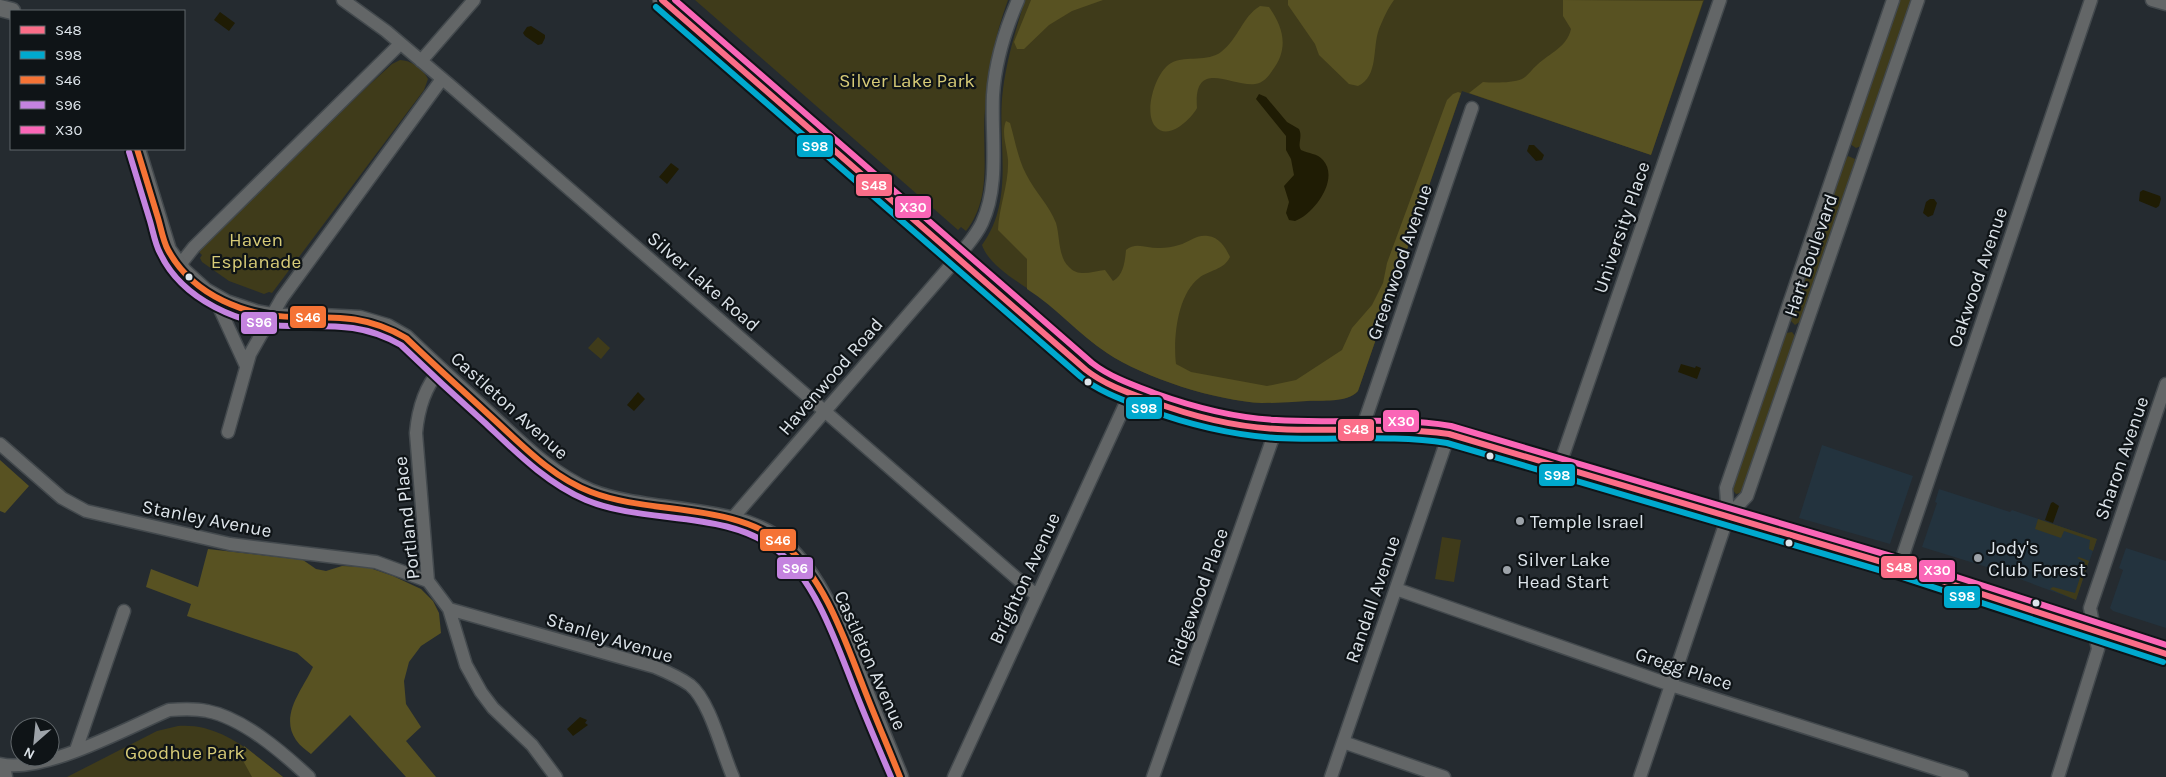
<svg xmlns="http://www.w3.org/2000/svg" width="2166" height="777" viewBox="0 0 2166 777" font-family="Karla,sans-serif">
<rect width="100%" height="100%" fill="#252b30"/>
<path fill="#23333e" d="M1822 445 1913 476 1890 544 1799 518Z
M1939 489 2010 512 2012 510 2097 539 2076 600 1990 568 1922 547 1937 503 1935 502Z
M2126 548 2166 561V628L2113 611 2110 608 2123 570 2119 568Z"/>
<path fill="#3f3b1a" d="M695 0H1008C995 35 988 71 985 109 981 151 994 195 966 231L961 227 958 230Z
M1025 0H1704L1651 155 1462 91 1358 391C1349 402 1324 400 1311 401 1295 401 1278 403 1262 403 1216 401 1145 378 1107 353 1084 338 1065 316 1043 299 1024 285 989 267 982 245 1016 198 996 142 1003 89 1007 58 1016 29 1025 0Z
M1899 0H1911L1862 143 1861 146 1856 148 1850 144 1851 139Z
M400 60C411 60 423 69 428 79L424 90 272 293 269 292 264 294 229 281 202 262 200 258 202 255 199 252 205 245 368 86 392 64Z
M1848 156 1855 159 1854 164 1801 321 1795 325 1790 320 1845 160Z
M1792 332 1795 336V340L1743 489 1740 493 1736 494 1732 489 1784 337 1786 333Z
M598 337 610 348 601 359 588 348Z
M2038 519 2097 539 2093 551 2089 549 2090 540 2064 531 2061 538 2035 529Z
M1442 537 1461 540 1454 582 1435 579Z
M2079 557 2089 561 2076 600 2050 589 2053 587 2075 593 2085 562 2077 558Z
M178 726C221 723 251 752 283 777H67L157 731Z"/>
<path fill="#585222" d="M1031 0H1103L1072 11 1049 25 1024 49H1017L1014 42Z
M1288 0H1394C1388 8 1383 19 1379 29 1372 48 1379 76 1358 86L1349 84 1319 55 1315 44 1288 5Z
M1563 0 1703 1 1651 155 1469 93 1483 82C1494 83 1512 83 1522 79 1527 77 1532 69 1537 65 1550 53 1567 47 1571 29L1563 16Z
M1260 6 1269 7C1284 28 1289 49 1272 71 1268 77 1263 83 1255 84 1232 87 1193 57 1197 108 1191 119 1168 142 1155 126 1143 112 1156 69 1173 62 1186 56 1208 62 1221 52 1239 38 1242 17 1260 6Z
M1458 92 1461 93 1358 391C1348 403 1321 400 1307 401 1292 402 1277 403 1262 403 1217 401 1144 378 1107 353 1078 334 1056 307 1027 289V259L998 230C999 206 1009 184 1008 160 1007 147 1001 133 1006 121L1010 123C1015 140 1018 159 1026 174 1035 192 1049 205 1056 223 1060 236 1058 257 1069 267 1079 278 1093 271 1105 270L1113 281C1124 275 1125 260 1126 250 1136 241 1148 249 1160 248 1166 248 1173 247 1179 245 1189 242 1197 234 1208 236 1219 237 1226 248 1230 257 1224 270 1209 270 1199 278 1177 295 1173 339 1176 364L1191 372 1267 386 1296 380 1342 350 1352 328 1372 305 1383 283 1387 263 1447 100 1453 94Z
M0 460 29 486 5 513 0 511Z
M208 549 303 560 316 569 326 571 342 566 367 567 393 576 421 589 433 601 439 613 441 633 421 646 409 662 404 681 406 704 421 727 406 741 436 777H406L350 715 311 754C306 750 300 746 296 740 279 715 303 689 313 667L297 653 187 616 191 604 146 587 151 569 198 587Z
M244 746 283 777H252L241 757Z"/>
<path fill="#1f1c04" d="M220 12 235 23 229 31 214 20Z
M531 26 545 35V38L542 44 538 45 525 36 523 33 527 27Z
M1259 94 1266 97 1287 122 1299 129C1303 137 1297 144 1301 150 1309 154 1317 153 1323 160 1340 179 1314 214 1295 221L1289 220 1286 213 1289 202 1284 186 1294 175 1291 159 1286 150V136L1256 99Z
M1529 145H1534L1544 155 1542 160 1536 161 1527 151Z
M671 163 679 169 667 184 659 177Z
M2143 190 2160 196 2161 199 2159 206 2156 208 2139 201 2140 192Z
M1930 199H1934L1937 203 1933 215 1928 217 1923 213 1926 202Z
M1681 364 1695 368 1696 366 1701 368 1697 379 1678 372Z
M638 392 645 399 634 411 627 405Z
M2053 502 2059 506 2053 523 2045 520 2051 503Z
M580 717 587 720 585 723 588 725 573 736 567 729Z"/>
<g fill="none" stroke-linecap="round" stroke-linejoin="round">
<g stroke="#43494d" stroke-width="15">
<path id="minor" d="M343 0 386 31 452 87 1036 595
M2152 0 2166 4
M421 61 474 0
M179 266 194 247 400 44
M214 296 246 366
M440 370C424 388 418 410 416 433L428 581 449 609 466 665 481 692 493 708 532 745 556 777
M1362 429 1472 108
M228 432 250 354 282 298 442 79
M0 444 62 498 86 511 230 544 376 562 428 581
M1559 467 1720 0
M1728 516 1747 496 1918 0
M731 520 958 257C966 246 976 236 982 223 1000 185 991 137 993 95 995 63 1005 30 1018 0
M1899 567 2091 0
M1396 589 1671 685 1962 777
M449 609 655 667C667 672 679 677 690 685 710 701 722 752 733 777
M1343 742 1444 777
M76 750 124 611
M0 764C44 774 127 728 169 710 181 709 194 708 207 711 243 718 282 752 309 777
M4 765 6 777
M954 777 1130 394
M1153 777 1276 429
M1331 777 1449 434
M1640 777 1728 516 1726 488 1893 0
M2058 777 2098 649 2090 608 2166 384"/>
</g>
<g stroke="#43494d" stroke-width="19">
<path id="tertiary" d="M0 8 12 11
M137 149 168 250 184 272 205 291 226 303 256 313 278 317H322L360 319 387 327 406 338C434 365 463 391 491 417 522 446 551 475 590 492 646 515 742 505 785 545 821 579 840 630 859 676 872 709 886 743 900 777"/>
</g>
<g stroke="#43494d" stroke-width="20">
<path id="secondary" d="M662 0 1067 353C1076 360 1084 369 1093 375 1132 401 1232 428 1278 429 1336 430 1393 424 1449 434L1899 567 2166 654"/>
</g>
<use href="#minor" stroke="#636667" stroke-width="12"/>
<use href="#tertiary" stroke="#636667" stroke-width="16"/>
<use href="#secondary" stroke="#65676b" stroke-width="18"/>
<g stroke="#0f1417" stroke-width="10">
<path id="bus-1" d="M662 0 1086 370C1105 385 1129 393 1151 401 1191 416 1235 427 1278 429 1335 432 1392 426 1449 434L1899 567 2166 654"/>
</g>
<g stroke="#0f1417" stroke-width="10">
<path id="bus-2" d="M656 7 1081 377C1100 392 1123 400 1146 409 1187 424 1232 435 1276 438 1333 441 1390 434 1447 443L1896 575 2163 662"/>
</g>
<g stroke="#0f1417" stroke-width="10">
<path id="bus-3" d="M137 149C144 172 151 195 158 218 161 228 163 241 168 250 193 296 247 317 296 317 339 317 368 316 406 338 433 364 461 389 489 415 520 443 551 477 591 492 650 515 735 502 785 545 825 580 844 638 863 686 875 717 888 747 900 777"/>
</g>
<g stroke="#0f1417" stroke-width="10">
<path id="bus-4" d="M129 152C136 175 143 198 150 221 153 231 155 244 160 253 182 300 241 326 290 326 332 326 363 323 401 345 428 371 456 397 484 422 515 451 546 483 586 500 646 525 727 509 778 551 817 582 838 648 856 693 867 721 879 749 891 777"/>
</g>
<g stroke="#0f1417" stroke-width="10">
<path id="bus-5" d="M675 0 1092 363C1110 377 1133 385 1154 393 1193 407 1235 418 1276 420 1335 424 1393 416 1451 426L1901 559 2166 645"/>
</g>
<use href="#bus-1" stroke="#fb6d88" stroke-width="6"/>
<use href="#bus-2" stroke="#00a9ce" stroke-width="6"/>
<use href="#bus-3" stroke="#f57335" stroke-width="6"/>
<use href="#bus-4" stroke="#c483df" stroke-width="6"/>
<use href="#bus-5" stroke="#fa66b7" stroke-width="6"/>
</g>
<g fill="#dde4ea" stroke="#0f1417" stroke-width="2">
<circle cx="189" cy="277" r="4.5"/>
<circle cx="1088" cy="382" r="4.5"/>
<circle cx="1490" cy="456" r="4.5"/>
<circle cx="1789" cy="543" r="4.5"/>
<circle cx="2036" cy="603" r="4.5"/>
</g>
<g fill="#9da3a9" stroke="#0f1417" stroke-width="2">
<circle cx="1520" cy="521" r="5"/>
<circle cx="1978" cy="558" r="5"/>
<circle cx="1507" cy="570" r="5"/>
</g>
<g text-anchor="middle" stroke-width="4.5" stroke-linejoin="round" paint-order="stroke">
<g font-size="19" fill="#d7cb77" stroke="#0f1417">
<text x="907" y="87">Silver Lake Park</text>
<text x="256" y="246">Haven<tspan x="256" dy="22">Esplanade</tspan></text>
<text x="185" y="759">Goodhue Park</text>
</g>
<g font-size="19" fill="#dde4ea" stroke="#0f1417">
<text transform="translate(1621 227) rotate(-71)" y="7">University Place</text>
<text transform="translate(1810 255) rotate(-71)" y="7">Hart Boulevard</text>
<text transform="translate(1399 262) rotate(-71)" y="7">Greenwood Avenue</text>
<text transform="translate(1977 277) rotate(-71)" y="7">Oakwood Avenue</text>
<text transform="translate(704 281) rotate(41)" y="7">Silver Lake Road</text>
<text transform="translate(830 376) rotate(-49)" y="7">Havenwood Road</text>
<text transform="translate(510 405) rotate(42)" y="7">Castleton Avenue</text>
<text transform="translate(2121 458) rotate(-71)" y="7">Sharon Avenue</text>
<text transform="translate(207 518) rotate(11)" y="7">Stanley Avenue</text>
<text transform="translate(406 518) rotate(-96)" y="7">Portland Place</text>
<text transform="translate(1024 578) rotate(-65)" y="7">Brighton Avenue</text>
<text transform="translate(1197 597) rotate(-70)" y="7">Ridgewood Place</text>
<text transform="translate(1372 599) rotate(-71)" y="7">Randall Avenue</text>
<text transform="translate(610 637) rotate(17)" y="7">Stanley Avenue</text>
<text transform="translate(871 660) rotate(66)" y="7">Castleton Avenue</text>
<text transform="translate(1684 668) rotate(18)" y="7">Gregg Place</text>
</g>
<g font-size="19" fill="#dde4ea" stroke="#0f1417" text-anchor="start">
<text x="1530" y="528">Temple Israel</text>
<text x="1988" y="554">Jody's<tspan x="1988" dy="22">Club Forest</tspan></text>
<text x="1517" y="566">Silver Lake<tspan x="1517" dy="22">Head Start</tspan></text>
</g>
</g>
<g stroke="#0f1417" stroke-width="2">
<rect x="796" y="134" width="38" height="24" rx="5" fill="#00a9ce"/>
<rect x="855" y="173" width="38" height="24" rx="5" fill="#fb6d88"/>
<rect x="894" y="195" width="38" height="24" rx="5" fill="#fa66b7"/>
<rect x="289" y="305" width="38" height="24" rx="5" fill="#f57335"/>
<rect x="240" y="311" width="38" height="24" rx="5" fill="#c483df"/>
<rect x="1125" y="396" width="38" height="24" rx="5" fill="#00a9ce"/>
<rect x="1382" y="409" width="38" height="24" rx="5" fill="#fa66b7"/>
<rect x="1337" y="418" width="38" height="24" rx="5" fill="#fb6d88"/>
<rect x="1538" y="463" width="38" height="24" rx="5" fill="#00a9ce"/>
<rect x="759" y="528" width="38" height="24" rx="5" fill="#f57335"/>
<rect x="1880" y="555" width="38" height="24" rx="5" fill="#fb6d88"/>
<rect x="776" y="556" width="38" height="24" rx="5" fill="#c483df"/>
<rect x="1918" y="559" width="38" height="24" rx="5" fill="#fa66b7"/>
<rect x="1943" y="585" width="38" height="24" rx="5" fill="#00a9ce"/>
</g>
<g font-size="14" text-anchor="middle" font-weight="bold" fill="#fff">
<text x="815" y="151">S98</text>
<text x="874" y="190">S48</text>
<text x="913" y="212">X30</text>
<text x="308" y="322">S46</text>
<text x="259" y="327">S96</text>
<text x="1144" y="413">S98</text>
<text x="1401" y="426">X30</text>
<text x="1356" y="434">S48</text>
<text x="1557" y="480">S98</text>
<text x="778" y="545">S46</text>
<text x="1899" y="572">S48</text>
<text x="795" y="573">S96</text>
<text x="1937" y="575">X30</text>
<text x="1962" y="601">S98</text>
</g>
<rect x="10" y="10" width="175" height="140" fill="#0f1417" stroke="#61676b"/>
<rect x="20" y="26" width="25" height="8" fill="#fb6d88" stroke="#61676b"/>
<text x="55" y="35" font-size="15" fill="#dde4ea">S48</text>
<rect x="20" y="51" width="25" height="8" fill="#00a9ce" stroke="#61676b"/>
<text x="55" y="60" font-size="15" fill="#dde4ea">S98</text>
<rect x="20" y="76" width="25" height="8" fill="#f57335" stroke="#61676b"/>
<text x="55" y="85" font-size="15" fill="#dde4ea">S46</text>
<rect x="20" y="101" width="25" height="8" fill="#c483df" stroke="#61676b"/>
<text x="55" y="110" font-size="15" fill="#dde4ea">S96</text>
<rect x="20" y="126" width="25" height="8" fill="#fa66b7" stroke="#61676b"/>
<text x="55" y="135" font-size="15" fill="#dde4ea">X30</text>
<g transform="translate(35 742) rotate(207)"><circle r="24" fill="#0f1417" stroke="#61676b"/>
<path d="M0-4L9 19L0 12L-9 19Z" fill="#9da3a9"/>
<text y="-8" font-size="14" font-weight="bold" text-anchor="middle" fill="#dde4ea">N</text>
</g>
</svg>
